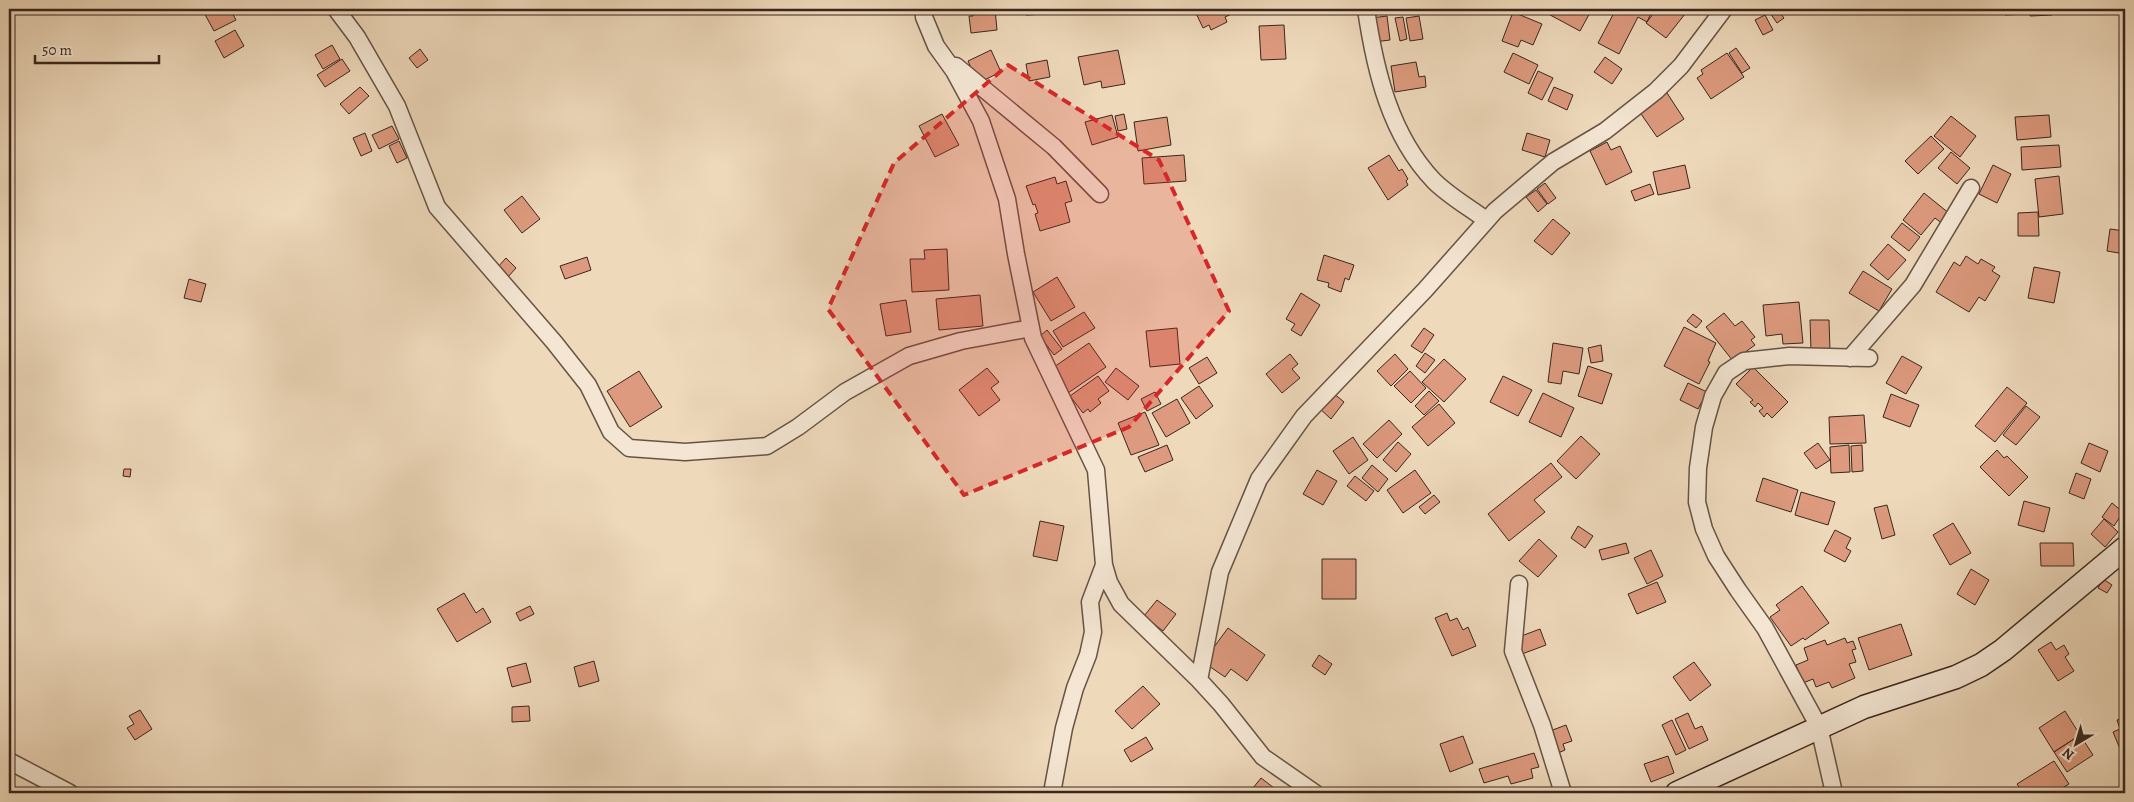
<svg xmlns="http://www.w3.org/2000/svg" width="2134" height="802" viewBox="0 0 2134 802" font-family="Alegreya,serif">
<rect width="100%" height="100%" fill="#eed9bb"/>
<filter id="stains"><feTurbulence type="fractalNoise" baseFrequency=".004" numOctaves="4"/><feColorMatrix values="0 0 0 0 .2 0 0 0 0 .09 0 0 0 0 .02 0 0 0 .5 -.17"/></filter>
<radialGradient id="worn" r=".72"><stop offset=".6" stop-color="#630" stop-opacity="0"/><stop offset="1" stop-color="#630" stop-opacity=".3"/></radialGradient>
<path fill="#dd9a7e" stroke="#3a261e" d="M202 9H230L236 20 214 31Z
M973 9H995L997 30 971 33 969 16H973Z
M1025 9H1047V14L1026 15Z
M1194 9H1237L1238 11 1225 17 1227 22 1211 30 1209 25 1203 28Z
M1539 9H1592L1580 31Z
M1616 9H1653L1647 22 1638 17 1619 54 1598 43Z
M1657 9H1679L1685 14 1666 38 1646 23Z
M1769 9H1777L1784 18 1777 23 1768 10Z
M2004 9H2026L2027 14 2005 15Z
M2030 9H2051L2052 15 2030 16Z
M2116 9H2125V13L2115 11Z
M1513 12 1542 24 1533 45 1521 40 1518 47 1502 41Z
M1765 15 1773 30 1763 35 1755 20Z
M1387 16 1390 40 1374 42 1371 18Z
M1419 16 1423 39 1410 41 1406 18Z
M1403 17 1407 39 1400 41 1395 18Z
M1284 25 1286 59 1261 60 1259 26Z
M235 30 244 46 224 58 215 41Z
M332 45 340 59 323 69 315 55Z
M1736 48 1750 68 1742 73 1729 53Z
M420 49 428 60 417 68 409 58Z
M991 50 1001 72 978 83 968 61Z
M1118 50 1125 84 1102 88 1101 81 1084 85 1078 57Z
M1513 53 1538 65 1529 84 1504 72Z
M1727 53 1744 77 1711 99 1697 78 1703 74 1701 70Z
M1605 57 1622 69 1612 84 1594 72Z
M342 59 350 71 325 87 317 75Z
M1047 60 1050 77 1029 81 1026 64Z
M1416 62 1419 77 1425 76 1426 87 1395 92 1391 66Z
M1538 71 1553 78 1542 100 1528 93Z
M360 87 369 96 349 114 340 104Z
M1554 87 1573 95 1567 110 1548 101Z
M1667 93 1684 119 1657 137 1639 111Z
M942 114 959 145 935 157 919 126Z
M1124 114 1127 129 1118 131 1115 116Z
M1112 115 1118 137 1092 145 1085 122Z
M2049 115 2051 137 2017 140 2015 117Z
M1951 116 1976 136 1960 157 1934 136Z
M1167 117 1171 145 1138 151 1134 122Z
M392 126 399 139 379 149 372 135Z
M365 133 372 151 361 156 353 138Z
M1527 133 1550 140 1545 157 1522 150Z
M1931 136 1944 149 1918 174 1905 161Z
M399 141 407 158 397 163 389 146Z
M1607 142 1611 150 1620 146 1632 172 1606 185 1590 151Z
M2059 145 2061 167 2022 170 2021 147Z
M1951 152 1970 168 1957 184 1938 168Z
M1184 155 1186 181 1144 184 1142 158Z
M1389 155 1399 171 1402 169 1408 179 1406 181 1408 185 1388 200 1368 168Z
M1685 165 1690 188 1658 195 1653 172Z
M1993 165 2011 174 1997 203 1979 194Z
M2059 176 2063 214 2039 217 2035 179Z
M1055 177 1057 184 1066 181 1072 201 1065 203 1070 222 1040 231 1035 214 1038 213 1035 204 1033 205 1026 186Z
M1545 183 1556 198 1548 204 1537 189Z
M1650 184 1654 194 1635 201 1631 191Z
M1536 190 1547 204 1538 212 1526 197Z
M1924 193 1950 214 1943 224 1935 218 1921 235 1903 220Z
M522 196 540 219 522 233 504 210Z
M2038 212 2039 236H2018V213Z
M1553 219 1570 233 1552 255 1534 241Z
M1902 223 1920 237 1909 251 1891 237Z
M2110 229 2125 231V254L2107 251Z
M1888 244 1906 260 1888 280 1870 265Z
M947 249 949 290 912 292 910 259H925L924 250Z
M1324 255 1354 265 1349 280 1345 278 1341 292 1328 287 1329 283 1317 280Z
M1966 256 1978 264 1981 259 1995 267 1992 271 2000 276 1985 301 1979 297 1969 312 1936 292 1954 262 1960 266Z
M587 257 591 270 565 279 560 266Z
M506 258 516 268 507 278 497 268Z
M2034 267 2060 272 2054 303 2028 298Z
M1863 271 1892 289 1879 311 1849 293Z
M1057 277 1075 307 1051 321 1033 292Z
M189 279 206 284 201 302 184 298Z
M1301 293 1320 305 1301 336 1291 330 1295 324 1286 319Z
M980 295 983 326 939 330 936 299Z
M906 300 911 332 886 336 880 304Z
M1799 302 1803 343 1783 344 1782 334 1766 336 1763 305Z
M1084 312 1095 328 1063 347 1053 331Z
M1724 313 1735 326 1742 321 1755 337 1751 340 1755 345 1733 361 1706 327Z
M1693 314 1702 321 1696 328 1687 321Z
M1810 320H1829L1830 351H1811Z
M1684 327 1716 343 1708 361 1710 362 1699 384 1664 366Z
M1177 328 1180 364 1150 367 1146 331Z
M1424 328 1434 335 1422 353 1411 346Z
M1047 330 1062 349 1054 355 1040 336Z
M1089 343 1106 367 1068 393 1051 369Z
M1553 343 1583 348 1579 374 1563 371 1561 384 1548 382Z
M1601 345 1603 361 1591 363 1588 348Z
M1425 353 1435 360 1425 373 1416 366Z
M1290 354 1298 364 1292 369 1300 378 1282 393 1266 374Z
M1395 354 1408 369 1391 386 1377 371Z
M1902 356 1922 367 1906 394 1886 383Z
M1207 357 1217 373 1199 384 1189 368Z
M1444 359 1466 379 1444 402 1422 382Z
M1588 366 1612 374 1602 404 1578 396Z
M1753 367 1788 402 1772 418 1767 413 1764 417 1759 411 1763 408 1758 403 1755 407 1750 402 1753 400 1736 384Z
M987 368 999 382 991 388 1000 400 979 416 959 390Z
M1116 368 1139 386 1128 400 1105 382Z
M639 371 662 407 630 427 607 391Z
M1410 371 1426 388 1411 403 1394 386Z
M1098 376 1109 391 1098 399 1101 403 1090 412 1088 409 1083 413 1070 396Z
M1503 376 1532 390 1518 416 1490 402Z
M1688 383 1707 392 1698 409 1680 400Z
M1199 386 1213 406 1196 419 1181 398Z
M2007 387 2027 403 1995 442 1975 426Z
M1429 391 1439 401 1424 415 1415 406Z
M1155 392 1161 404 1147 411 1141 399Z
M1332 392 1344 402 1331 419 1319 408Z
M1543 393 1574 408 1561 437 1529 422Z
M1891 394 1919 405 1910 427 1883 417Z
M1177 399 1190 423 1166 437 1152 413Z
M1439 404 1455 423 1428 446 1412 427Z
M2026 406 2040 417 2016 445 2003 435Z
M1145 412 1159 445 1131 455 1118 423Z
M1864 415 1866 443 1830 444 1829 417Z
M1389 420 1402 434 1377 458 1363 444Z
M1581 436 1600 454 1576 479 1557 461Z
M1353 437 1368 460 1349 474 1333 451Z
M1398 442 1411 454 1396 472 1383 460Z
M1818 443 1830 460 1816 469 1804 453Z
M2089 443 2108 451 2100 472 2081 463Z
M1167 445 1173 460 1145 472 1138 457Z
M1849 445 1850 472 1831 473 1830 447Z
M1862 445 1863 471 1852 472 1851 446Z
M1997 450 2004 458 2007 456 2028 477 2009 496 1980 467Z
M1551 463 1562 477 1534 500 1545 512 1509 541 1488 514Z
M1372 465 1388 479 1378 492 1362 478Z
M124 469H131L130 477 123 476Z
M1317 470 1337 481 1323 505 1303 494Z
M1415 470 1431 493 1403 513 1387 490Z
M2076 473 2091 479 2084 499 2069 493Z
M1355 476 1374 491 1366 501 1347 486Z
M1763 478 1798 490 1791 512 1756 501Z
M1801 492 1835 502 1828 525 1795 515Z
M1434 495 1440 502 1425 514 1419 507Z
M2024 501 2050 508 2044 532 2018 525Z
M2112 503 2123 512 2114 526 2102 517Z
M1887 505 1895 535 1882 539 1874 508Z
M2104 519 2118 532 2105 547 2091 534Z
M1040 521 1064 526 1057 561 1033 556Z
M1953 523 1971 553 1950 565 1933 535Z
M1578 526 1593 536 1585 548 1571 538Z
M1835 530 1851 538 1846 548 1851 551 1845 562 1824 551Z
M1539 539 1557 556 1538 577 1519 561Z
M1626 543 1629 553 1602 560 1599 550Z
M2040 543H2073L2074 566H2041Z
M1651 550 1663 576 1647 584 1634 558Z
M1322 559H1356V599H1322Z
M1971 569 1989 580 1975 605 1957 594Z
M2103 579 2112 585 2107 593 2098 588Z
M1657 582 1666 602 1637 614 1628 594Z
M1802 586 1829 623 1805 640 1803 638 1791 646 1770 617 1780 610 1776 605Z
M464 593 476 613 483 608 491 622 457 642 437 609Z
M1157 600 1176 614 1163 631 1144 616Z
M530 606 534 614 520 621 516 613Z
M1447 613 1450 621 1457 618 1463 630 1468 627 1476 646 1452 656 1435 618Z
M1901 624 1912 655 1869 670 1858 638Z
M1228 628 1265 655 1247 681 1231 669 1225 677 1203 662Z
M1540 629 1546 645 1522 654 1516 638Z
M1845 638 1847 643 1853 641 1856 649 1852 650 1856 662 1849 664 1855 678 1832 688 1829 682 1816 687 1813 679 1803 683 1796 665 1808 660 1804 648 1825 640 1827 645Z
M2051 642 2056 650 2064 645 2069 654 2065 657 2074 671 2058 681 2038 650Z
M1319 655 1332 664 1325 675 1312 666Z
M594 661 599 681 579 687 574 667Z
M1694 662 1711 685 1690 701 1673 677Z
M526 663 531 682 512 687 507 668Z
M1143 686 1160 704 1132 729 1115 711Z
M529 706 530 721 512 722V707Z
M140 710 152 729 135 740 127 728 134 724 129 716Z
M2065 711 2080 735 2054 752 2039 728Z
M1688 713 1695 729 1702 726 1708 740 1689 749 1675 719Z
M2125 717V761L2113 732 2120 729 2117 720Z
M1672 720 1686 750 1676 755 1662 725Z
M1566 725 1572 741 1563 744 1565 750 1558 753 1550 731Z
M2080 735 2093 755 2067 772 2054 752Z
M1463 736 1473 763 1450 772 1440 744Z
M1146 737 1153 749 1131 762 1124 750Z
M1534 753 1539 767 1531 769 1533 778 1511 784 1508 776 1484 783 1479 769Z
M1668 756 1674 773 1651 782 1644 764Z
M2054 761 2069 784 2054 793H2023L2017 784Z
M1261 778 1278 791 1276 793H1249Z
M2084 788 2088 793H2075Z"/>
<g fill="none" stroke-linecap="round" stroke-linejoin="round">
<g stroke="#675345" stroke-width="19">
<path id="street" d="M336 9 357 37 397 106 437 207 554 342 588 385 611 432 629 448 685 452 767 446 798 427 845 392 909 356 961 341 1031 328
M924 9V17L936 46 954 71 981 121 1007 199 1016 254 1033 338 1096 470 1104 565 1109 582 1121 604 1199 680 1221 704 1263 757 1315 793
M1366 9C1375 70 1390 135 1434 181 1449 196 1470 208 1486 220
M956 66 1054 147 1100 194
M1850 358 1913 285 1971 188
M1519 584 1513 651 1542 725 1563 793
M1199 680 1220 572 1259 479 1304 416 1425 290 1495 211 1553 162 1605 131 1656 91 1681 66 1724 9
M9 761 70 793
M1052 793 1064 728 1075 688 1088 655 1093 632 1090 602 1104 565
M1834 793 1819 727 1765 628 1738 590 1716 556 1704 529 1697 502 1698 468 1704 427 1713 396 1726 373 1744 361 1789 356 1869 358"/>
</g>
<g stroke="#3a261e" stroke-width="25">
<path id="secondary" d="M1677 793 1864 707 1956 677 1981 665 2003 650 2125 548"/>
</g>
<use href="#street" stroke="#f4e6d3" stroke-width="16"/>
<use href="#secondary" stroke="#f4e6d3" stroke-width="22"/>
</g>
<path fill="#d62828" fill-opacity="0.2" stroke="#d62828" stroke-width="4" stroke-dasharray="10 6" stroke-linejoin="round" d="M1008 65 1159 160 1229 311 1129 427 964 495 828 309 894 163Z"/>
<rect width="2134" height="802" fill="none" stroke="#eed9bb" stroke-width="30"/>
<rect x="10" y="10" width="2114" height="782" fill="none" stroke="#3a261e" stroke-width="2.5"/>
<rect x="15" y="15" width="2104" height="772" fill="none" stroke="#3a261e"/>
<g transform="translate(2076 744) rotate(218)" stroke="#f4e6d3" stroke-width="4" paint-order="stroke">
<path d="M0-4L9 19L0 12L-9 19Z" fill="#3a261e"/>
<text y="-8" font-size="14" font-weight="bold" text-anchor="middle" fill="#3a261e">N</text>
</g>
<path d="M35 55v8h124v-8" fill="none" stroke="#3a261e" stroke-width="2.5"/>
<text x="42" y="55" font-size="15" fill="#3a261e" stroke="#f4e6d3" stroke-width="4" paint-order="stroke">50 m</text>
<rect width="100%" height="100%" filter="url(#stains)"/>
<rect width="100%" height="100%" fill="url(#worn)"/>
</svg>
